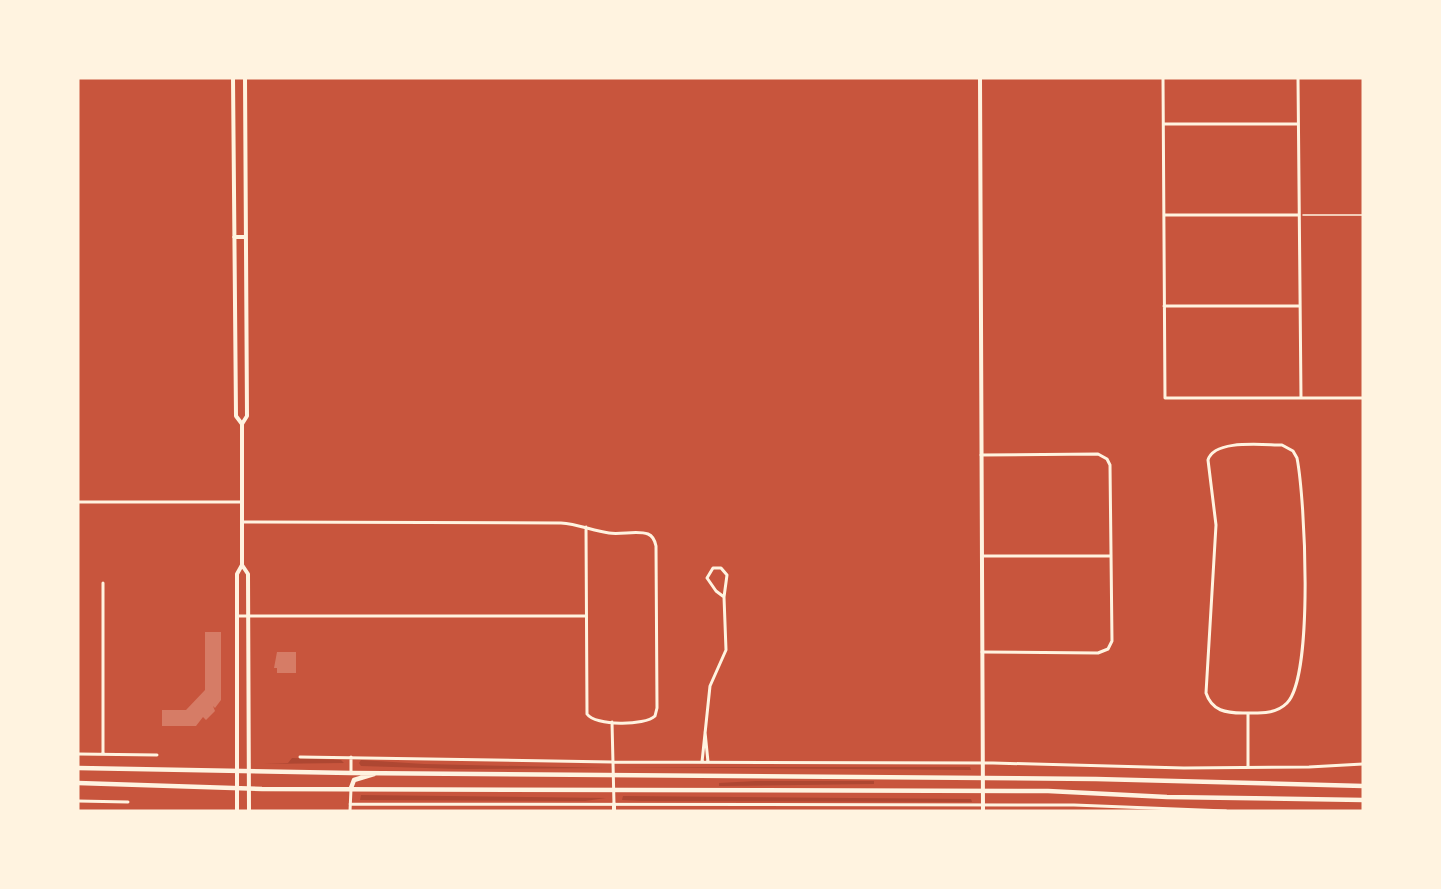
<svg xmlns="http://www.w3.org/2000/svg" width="1441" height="889" font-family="'Nunito Sans',sans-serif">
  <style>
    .green { fill: #ae4732 }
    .building { fill: #d67c66 }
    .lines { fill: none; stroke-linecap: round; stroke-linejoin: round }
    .path { stroke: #fff3e0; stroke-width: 1.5 }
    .minor { stroke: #fff3e0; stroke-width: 3 }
    .tertiary { stroke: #fff3e0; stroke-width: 4 }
    .secondary { stroke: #fff3e0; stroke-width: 4 }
    .primary { stroke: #fff3e0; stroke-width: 4.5 }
  </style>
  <rect width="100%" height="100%" fill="#c8553d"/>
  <path class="green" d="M 292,758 L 341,760 L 344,763 L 264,764 L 288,763 Z
    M 361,760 L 424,764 L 606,768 L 458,769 L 361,766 L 359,763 Z
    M 620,767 L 970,767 L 971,770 Z
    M 756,781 L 874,781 L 874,784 L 719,786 L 719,783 Z
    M 361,795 L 606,798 L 585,801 L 360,800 Z
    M 623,796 L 971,799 L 972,802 L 642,801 L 622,800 Z"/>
  <path class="building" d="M 205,632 L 221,632 L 221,700 L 215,708 L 213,706 L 215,711 L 206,720 L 203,717 L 196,726 L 162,726 L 162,710 L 186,710 L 205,690 Z
    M 277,652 L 296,652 L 296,673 L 277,673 L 277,668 L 274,668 Z"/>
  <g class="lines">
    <path class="path" d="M 1303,215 L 1363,215"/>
    <path class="minor" d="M 1163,78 L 1165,398 L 1363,398
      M 1298,78 L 1301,398
      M 1164,124 L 1298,124
      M 1164,215 L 1299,215
      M 1164,306 L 1300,306
      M 1282,445 L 1293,451 L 1297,458 C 1305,499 1314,675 1287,703 C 1275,715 1258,713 1243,713 C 1226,713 1212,711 1206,693 L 1216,525 L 1208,460 C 1214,439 1263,445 1282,445 Z
      M 981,455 L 1098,454 L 1107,459 L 1110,465 L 1112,641 L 1108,649 L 1098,653 L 982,652
      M 78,502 L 242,502
      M 242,522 L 561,523 C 578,524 593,531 609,533 C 621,535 637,530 648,534 C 653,536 655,541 656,546 L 657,708 L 655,716 C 645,726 595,726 587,714 L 586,527
      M 982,556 L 1110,556
      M 103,583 L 103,754
      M 237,616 L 586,616
      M 612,722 L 614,804
      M 705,732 L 708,762
      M 78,754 L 157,755
      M 300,757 L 612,762 L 993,763 L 1184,768 L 1309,767 L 1363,764
      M 702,762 L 710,686 L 726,650 L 724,597 L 727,575 L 721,568 L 713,568 L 707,578 L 716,591 L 724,597
      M 1248,767 L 1248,713
      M 351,773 L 351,757
      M 78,801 L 128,802
      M 350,804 L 1074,805 L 1226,811
      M 350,811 L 351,789"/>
    <path class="tertiary" d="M 980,78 L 983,811
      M 614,805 L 614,811"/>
    <path class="secondary" d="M 233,78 L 236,416 L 242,424 L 242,565 L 237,574 L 237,811
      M 234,237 L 246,237
      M 242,424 L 247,416 L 245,78
      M 242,565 L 248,574 L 249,811"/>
    <path class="primary" d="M 78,768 L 351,773 L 1096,779 L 1363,786
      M 78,783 L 262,789 L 1048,791 L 1167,797 L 1363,800
      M 351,788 L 354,780 L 374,774"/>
  </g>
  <rect width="1441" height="889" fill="none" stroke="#fff3e0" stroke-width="159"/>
</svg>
